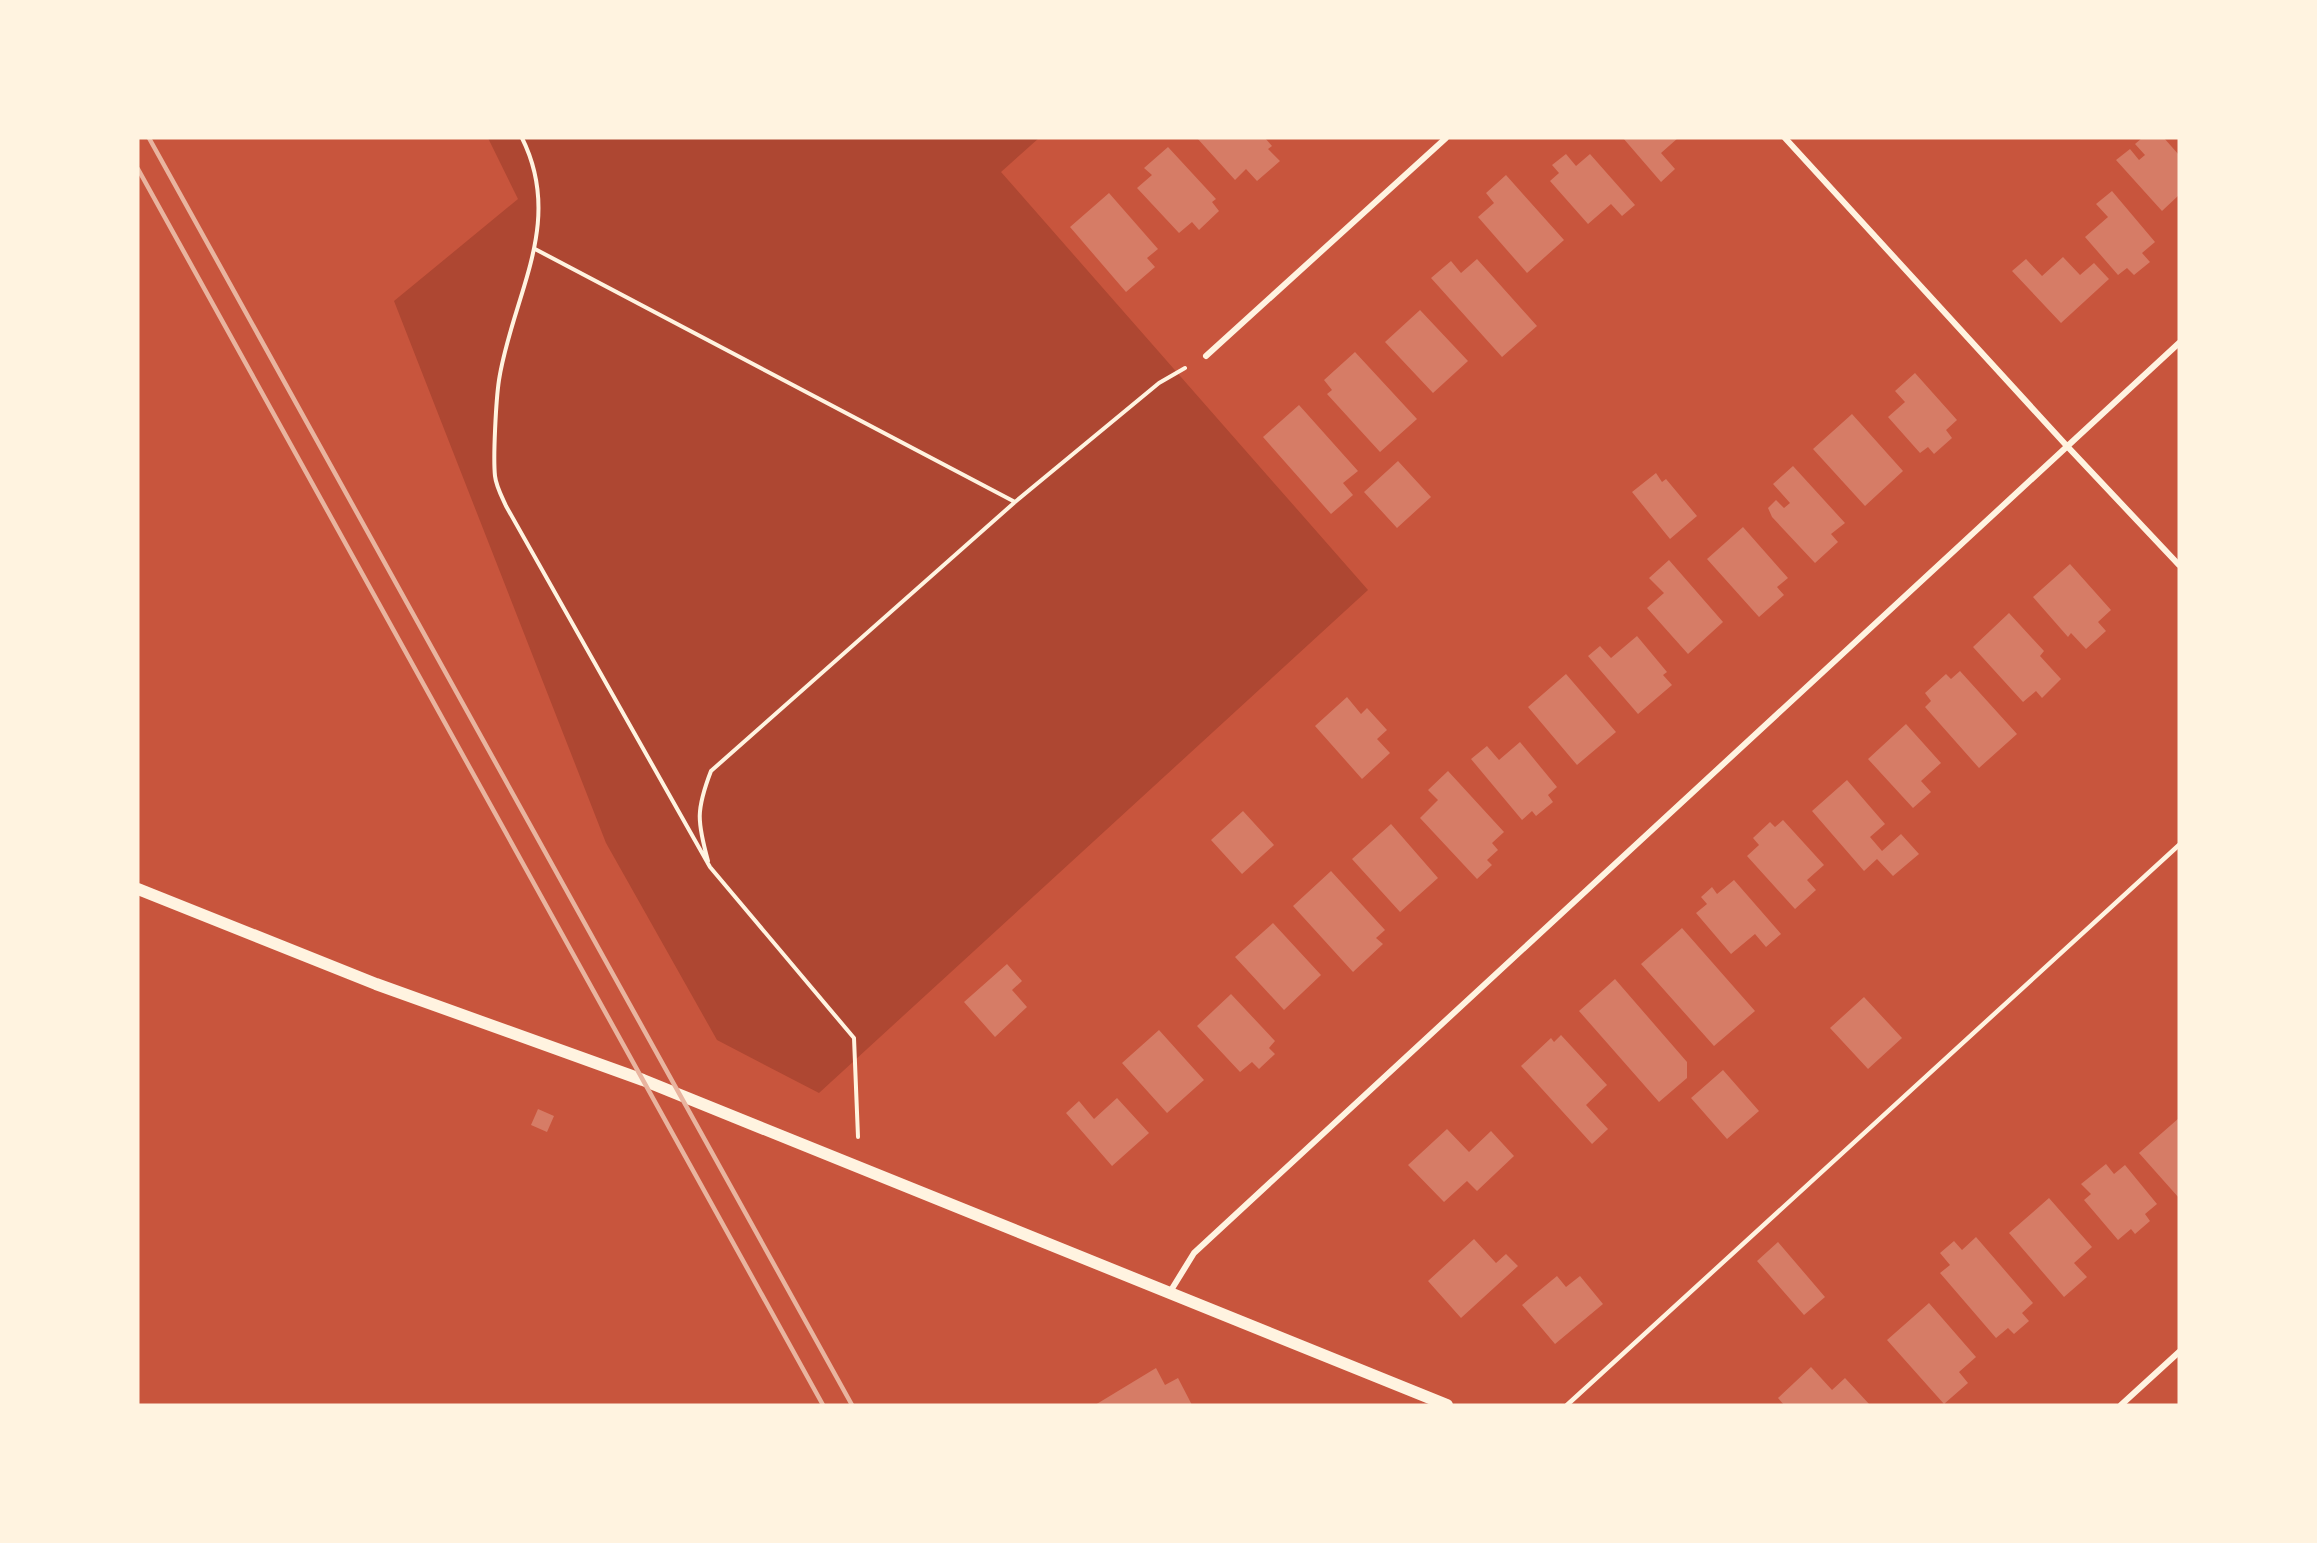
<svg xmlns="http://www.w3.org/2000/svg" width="2317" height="1543" font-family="Lato,sans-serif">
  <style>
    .green { fill: #ae4732 }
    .building { fill: #d67c66 }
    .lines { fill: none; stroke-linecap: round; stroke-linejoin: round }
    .path { stroke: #fff3e0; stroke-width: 4 }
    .service { stroke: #fff3e0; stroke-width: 4.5 }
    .minor { stroke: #fff3e0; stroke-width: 6 }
    .secondary { stroke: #fff3e0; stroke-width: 12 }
    .rail { stroke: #e9b49f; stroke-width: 4.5 }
  </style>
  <rect width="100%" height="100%" fill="#c8553d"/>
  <path class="green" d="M 488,138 L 1039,138 L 1001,172 L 1368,590 L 819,1093 L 717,1040 L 606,843 L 394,301 L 518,199 Z"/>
  <path class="building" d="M 1197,138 L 1265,138 L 1272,146 L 1268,149 L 1280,161 L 1257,181 L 1246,169 L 1235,180 Z
    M 1623,138 L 1678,138 L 1661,153 L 1675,169 L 1661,182 Z
    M 2142,138 L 2164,138 L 2179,155 L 2179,195 L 2162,211 L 2116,160 L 2130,149 L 2139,160 L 2145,155 L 2135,144 Z
    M 1168,147 L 1216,199 L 1212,202 L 1219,211 L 1199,230 L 1192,222 L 1179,233 L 1137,188 L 1152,175 L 1144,168 Z
    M 1566,154 L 1576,166 L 1590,154 L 1635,205 L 1622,216 L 1611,204 L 1588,224 L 1550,181 L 1559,173 L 1552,165 Z
    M 1506,175 L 1564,240 L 1527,273 L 1478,217 L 1494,203 L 1486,193 Z
    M 2112,191 L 2155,242 L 2142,253 L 2150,262 L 2134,275 L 2127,268 L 2118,275 L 2085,237 L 2108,217 L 2096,204 Z
    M 1109,193 L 1158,249 L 1147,258 L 1155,267 L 1126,292 L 1070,227 Z
    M 2063,257 L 2080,275 L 2094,263 L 2109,279 L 2061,323 L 2012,271 L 2026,259 L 2042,276 Z
    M 1477,259 L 1537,326 L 1502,357 L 1431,278 L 1451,261 L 1461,273 Z
    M 1420,310 L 1468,361 L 1433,393 L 1385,342 Z
    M 1355,352 L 1417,419 L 1380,452 L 1327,394 L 1332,390 L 1324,380 Z
    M 1915,373 L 1957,420 L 1946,430 L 1952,438 L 1934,454 L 1928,447 L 1920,453 L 1888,417 L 1905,402 L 1895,391 Z
    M 1299,405 L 1358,471 L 1343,483 L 1353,495 L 1331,514 L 1263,437 Z
    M 1852,414 L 1903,471 L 1865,506 L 1813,449 Z
    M 1398,461 L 1431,497 L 1397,528 L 1364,492 Z
    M 1793,466 L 1845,523 L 1831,534 L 1838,542 L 1815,563 L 1772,517 L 1768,508 L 1776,500 L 1784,508 L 1790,503 L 1773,484 Z
    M 1656,473 L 1662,482 L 1666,479 L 1697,516 L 1670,539 L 1632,492 Z
    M 1743,527 L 1788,578 L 1777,587 L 1784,595 L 1759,617 L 1707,559 Z
    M 1669,560 L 1723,622 L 1688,654 L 1647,608 L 1664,593 L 1649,578 Z
    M 2070,564 L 2111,610 L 2098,622 L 2106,631 L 2086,649 L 2071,633 L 2068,637 L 2033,597 Z
    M 2009,613 L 2044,651 L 2040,656 L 2061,679 L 2042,698 L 2036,691 L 2023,702 L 1973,647 Z
    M 1637,636 L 1667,672 L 1663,675 L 1672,685 L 1638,714 L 1588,656 L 1600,646 L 1611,658 Z
    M 1960,671 L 2017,734 L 1979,768 L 1925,707 L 1931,701 L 1925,693 L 1946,674 L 1951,679 Z
    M 1566,674 L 1616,732 L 1577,765 L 1528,707 Z
    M 1347,697 L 1361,714 L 1367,708 L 1387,730 L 1377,739 L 1390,753 L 1362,779 L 1315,726 Z
    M 1906,724 L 1941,763 L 1921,781 L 1931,792 L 1913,808 L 1868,759 Z
    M 1520,742 L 1557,787 L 1548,795 L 1553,802 L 1536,816 L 1532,811 L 1522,820 L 1471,759 L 1487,746 L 1499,760 Z
    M 1448,771 L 1504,832 L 1492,843 L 1498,850 L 1487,860 L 1492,865 L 1477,879 L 1420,818 L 1438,800 L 1428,790 Z
    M 1847,780 L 1885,824 L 1870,837 L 1882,851 L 1901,834 L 1919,854 L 1893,876 L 1877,859 L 1864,871 L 1812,811 Z
    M 1243,811 L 1274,845 L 1242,874 L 1211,840 Z
    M 1783,820 L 1824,865 L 1807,880 L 1816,890 L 1795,909 L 1747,856 L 1759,845 L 1753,838 L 1770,822 L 1775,827 Z
    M 1391,824 L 1438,878 L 1400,912 L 1352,859 Z
    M 1331,871 L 1385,930 L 1376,938 L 1383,944 L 1353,972 L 1293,906 Z
    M 1734,880 L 1781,934 L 1766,947 L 1755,934 L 1731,954 L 1696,913 L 1707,904 L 1701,897 L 1712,887 L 1717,894 Z
    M 1273,923 L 1321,975 L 1284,1010 L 1235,957 Z
    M 1682,928 L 1755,1011 L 1714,1046 L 1641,964 Z
    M 1007,964 L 1022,981 L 1012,990 L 1027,1007 L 995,1037 L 964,1002 Z
    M 1615,979 L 1687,1062 L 1687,1078 L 1659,1102 L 1579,1011 Z
    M 1231,994 L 1275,1041 L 1269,1048 L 1275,1054 L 1259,1069 L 1252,1062 L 1240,1072 L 1197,1026 Z
    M 1864,997 L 1902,1038 L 1868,1069 L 1830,1028 Z
    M 1159,1030 L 1204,1080 L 1167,1113 L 1122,1063 Z
    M 1561,1035 L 1607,1085 L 1586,1105 L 1608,1129 L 1592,1144 L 1521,1066 L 1551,1038 L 1554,1042 Z
    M 1723,1070 L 1759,1111 L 1727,1139 L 1691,1098 Z
    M 1117,1098 L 1149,1133 L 1112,1166 L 1066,1113 L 1079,1101 L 1094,1119 Z
    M 538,1109 L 554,1116 L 547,1132 L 531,1125 Z
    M 2179,1118 L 2179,1198 L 2139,1153 Z
    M 1447,1129 L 1469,1152 L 1491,1131 L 1514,1156 L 1477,1191 L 1467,1181 L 1444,1202 L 1408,1165 Z
    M 2106,1164 L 2114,1174 L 2125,1165 L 2157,1204 L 2145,1214 L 2150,1221 L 2135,1234 L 2131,1229 L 2118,1240 L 2084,1200 L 2091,1194 L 2081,1184 Z
    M 2049,1198 L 2092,1247 L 2074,1263 L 2087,1277 L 2064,1297 L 2009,1233 Z
    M 1976,1237 L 2033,1303 L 2022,1313 L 2029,1321 L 2014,1334 L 2008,1328 L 1996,1338 L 1940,1273 L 1950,1265 L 1940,1253 L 1954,1241 L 1962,1250 Z
    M 1474,1239 L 1496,1263 L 1506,1254 L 1518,1266 L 1461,1318 L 1428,1281 Z
    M 1778,1242 L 1825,1297 L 1804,1315 L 1757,1261 Z
    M 1557,1276 L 1566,1287 L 1580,1276 L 1603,1304 L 1555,1344 L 1522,1305 Z
    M 1929,1303 L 1976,1357 L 1959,1372 L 1968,1383 L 1944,1404 L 1887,1340 Z
    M 1811,1367 L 1832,1390 L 1845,1378 L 1870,1405 L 1784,1405 L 1778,1398 Z
    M 1156,1368 L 1165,1385 L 1178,1378 L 1192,1405 L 1095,1405 Z"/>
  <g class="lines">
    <path class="path" d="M 522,138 C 565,224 512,296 499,380 C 496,400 493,457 495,476 C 496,486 502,497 506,506 L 710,867 L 854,1038 L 858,1137
      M 535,249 L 1015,502
      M 708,861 C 697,821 696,810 711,771 L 1015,502 L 1159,383 L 1185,368"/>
    <path class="service" d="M 1567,1405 L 2179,845"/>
    <path class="minor" d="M 1785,138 L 2066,445 L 2179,565
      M 1206,356 L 1446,138
      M 1170,1292 L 1194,1253 L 2179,343
      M 2121,1405 L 2179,1352"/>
    <path class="secondary" d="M 138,889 L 376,984 L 643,1080 L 1447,1405"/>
    <path class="rail" d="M 149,138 L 852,1405
      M 138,169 L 823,1405"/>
  </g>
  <rect width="2317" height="1543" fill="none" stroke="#fff3e0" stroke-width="279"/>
</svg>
